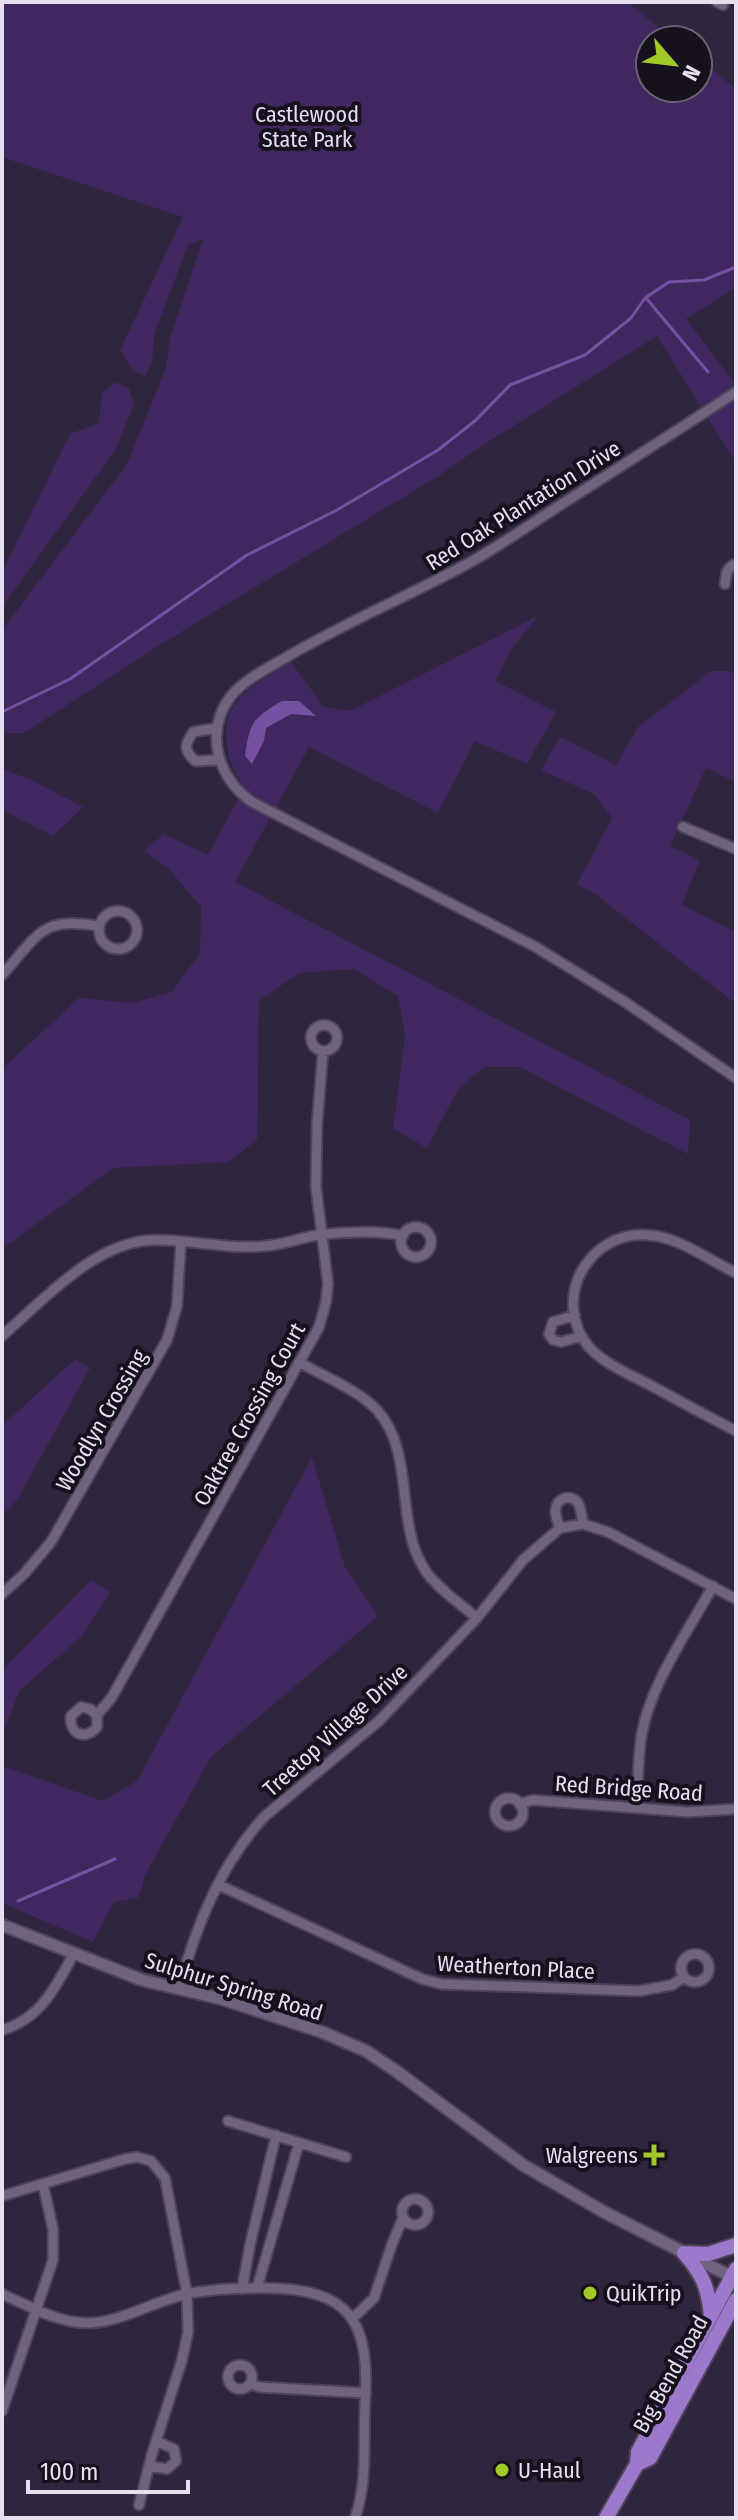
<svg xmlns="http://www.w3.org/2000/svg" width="738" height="2520" font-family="'Fira Sans Condensed',sans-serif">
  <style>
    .green { fill: #41275f }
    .water { fill: #7651a1 }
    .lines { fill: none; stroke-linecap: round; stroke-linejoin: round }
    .stream { stroke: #7651a1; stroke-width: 3 }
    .minor-casing { stroke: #4e445a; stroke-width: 13 }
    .tertiary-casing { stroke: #4e445a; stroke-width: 15 }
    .primary-casing { stroke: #4e445a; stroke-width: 18 }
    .minor { stroke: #6f6380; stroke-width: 9 }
    .tertiary { stroke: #6f6380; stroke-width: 11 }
    .primary { stroke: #9d78cb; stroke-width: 14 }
    .poi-dot { fill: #a1c929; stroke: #16111c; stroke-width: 3 }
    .labels { text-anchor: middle; stroke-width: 8; stroke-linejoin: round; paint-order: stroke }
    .park-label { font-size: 22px; fill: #e5dcf3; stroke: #16111c }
    .street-label { font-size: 22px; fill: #e6dff0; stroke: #16111c }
    .poi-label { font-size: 22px; fill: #e6dff0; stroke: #16111c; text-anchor: start }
  </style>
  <rect width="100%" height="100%" fill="#30253e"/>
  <path class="green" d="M 2,2 L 627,2 L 675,40 L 650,40 L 650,88 L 698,88 L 698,58 L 736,89 L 736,287 L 686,319 L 736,386 L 736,463 L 657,336 L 480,447 L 440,475 L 158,646 L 24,733 L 2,733 L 2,630 L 127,464 L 166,368 L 170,338 L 203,239 L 188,245 L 154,334 L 152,363 L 145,376 L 133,370 L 120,350 L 183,217 L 2,157 Z
    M 117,382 L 129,389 L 134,404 L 116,449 L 2,607 L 2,572 L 70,434 L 99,423 L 102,393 Z
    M 538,616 L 510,651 L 495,681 L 556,712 L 527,764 L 475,741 L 438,813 L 309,747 L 235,882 L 690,1120 L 688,1154 L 520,1067 L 484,1067 L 459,1088 L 427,1148 L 393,1129 L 405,1036 L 398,996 L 354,969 L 299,973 L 259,1001 L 257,1140 L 228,1162 L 113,1168 L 2,1249 L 2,1069 L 79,998 L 132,1003 L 172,992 L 200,953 L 201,907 L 168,868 L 144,851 L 164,834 L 208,855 L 244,788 C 227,762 216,725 239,699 C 252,684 274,673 291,662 L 324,707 L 350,711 Z
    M 711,671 L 730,671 L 736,675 L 736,782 L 706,768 L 670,846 L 700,860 L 682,905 L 736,932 L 736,1004 L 594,893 L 577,884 L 612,818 L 594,794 L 541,770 L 560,737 L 616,765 L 638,727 Z
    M 2,769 L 29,779 L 83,807 L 53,836 L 2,810 Z
    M 75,1359 L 90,1368 L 17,1500 L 2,1516 L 2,1426 Z
    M 312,1457 L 345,1567 L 378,1616 L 211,1757 L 145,1875 L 139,1897 L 113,1903 L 93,1942 L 2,1903 L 2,1766 L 103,1801 L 137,1781 Z
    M 91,1580 L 110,1592 L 82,1636 L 20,1690 L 2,1735 L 2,1670 Z"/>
  <path class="water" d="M 282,701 L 299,701 L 316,716 L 291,714 L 266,728 L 264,741 L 252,764 L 245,756 C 250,721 253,718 282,701 Z"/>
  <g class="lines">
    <path class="stream" d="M 646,298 L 708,372
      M 2,712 L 70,679 L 247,555 L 337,510 L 438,450 L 476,420 L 510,385 L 585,355 L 631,318 L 645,298 L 669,282 L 704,280 L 736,267
      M 18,1901 L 115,1859"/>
    <g class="minor-casing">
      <path id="minor" d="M 717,2 L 723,5
        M 736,392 C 678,430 620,467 562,504 C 531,524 501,545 469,563 C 407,597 341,624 280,661 C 264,670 243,681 231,696 C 204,732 217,777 252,802 L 534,946 L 625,1002 L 736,1078
        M 725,584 C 726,575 726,567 736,564
        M 217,728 L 193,732 C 184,746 184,750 195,761 L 219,760
        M 683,827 L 736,849
        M99 930a19 19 0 1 1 38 0a19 19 0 1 1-38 0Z
        M 2,975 C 38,936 40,916 98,926
        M311 1038a13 13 0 1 1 26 0a13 13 0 1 1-26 0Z
        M401 1242a15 15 0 1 1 30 0a15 15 0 1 1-30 0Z
        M 736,1273 C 709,1260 677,1236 647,1235 C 588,1231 551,1299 588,1346 C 604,1364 629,1374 650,1385 C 679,1401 707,1416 736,1431
        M 575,1315 L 553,1322 L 549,1334 L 553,1340 L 561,1342 L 582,1336
        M 2,1336 C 44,1300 95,1241 154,1240 C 190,1239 227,1250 264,1246 C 282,1245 300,1238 318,1235 C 341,1232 380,1230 403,1236
        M 299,1362 C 324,1377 357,1389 377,1410 C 417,1455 393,1526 427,1573 C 440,1590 460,1604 477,1618
        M 560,1528 C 558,1522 554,1514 556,1508 C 558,1497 572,1494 578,1503 C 581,1508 582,1518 583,1524
        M 2,1594 L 24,1574 L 51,1542 L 167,1340 L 177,1306 L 181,1241
        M 97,1715 L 90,1709 L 81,1707 L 71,1716 C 69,1734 85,1741 97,1727 L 97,1715 L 112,1697 L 319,1327 L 326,1302 L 328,1284 L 316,1187 L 317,1124 L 323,1052
        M495 1812a14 14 0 1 1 28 0a14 14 0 1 1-28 0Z
        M 519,1804 L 533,1800 L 688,1812 L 736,1809
        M 636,1807 C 638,1784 638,1761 641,1738 C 649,1686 687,1633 713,1586
        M 219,1885 L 422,1979 L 441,1984 L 639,1991 L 672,1985 L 684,1977
        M681 1968a14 14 0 1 1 28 0a14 14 0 1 1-28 0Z
        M 179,1989 C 195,1928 221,1863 265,1816 L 380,1720 L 477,1618 L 523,1560 L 560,1528 L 583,1524 L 608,1532 L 736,1599
        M 2,2030 C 40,2019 56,1987 73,1955
        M 228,2121 L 346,2157
        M 2,2196 L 125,2159 L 137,2157 L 151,2161 L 165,2178 L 187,2294 L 188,2332 L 182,2360 L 152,2454 L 139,2505
        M402 2212a13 13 0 1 1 26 0a13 13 0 1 1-26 0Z
        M 257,2288 L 299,2143
        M 242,2289 L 250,2245 L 276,2135
        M 2,2294 C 29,2306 58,2323 88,2323 C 120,2323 156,2300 187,2294 C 212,2289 241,2288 266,2288 C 351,2289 370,2321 365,2403 C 363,2440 368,2482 355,2518
        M 352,2319 L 374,2298 L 392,2244 L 403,2218
        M228 2377a12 12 0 1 1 24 0a12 12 0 1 1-24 0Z
        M 251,2384 L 259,2387 L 366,2393
        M 2,2411 L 53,2260 L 53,2229 L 43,2184
        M 150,2466 L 167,2469 L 176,2461 L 174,2449 L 156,2441"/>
    </g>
    <g class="tertiary-casing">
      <path id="tertiary" d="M 2,1925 L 142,1980 L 222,1999 L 322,2032 L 366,2051 L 396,2071 L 523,2165 L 604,2212 L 732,2277"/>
    </g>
    <g class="primary-casing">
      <path id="primary" d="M 684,2253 C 703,2275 708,2287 711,2316
        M 684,2253 L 708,2254 L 736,2245
        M 637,2464 L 650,2458 L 736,2300
        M 606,2518 L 637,2464 L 638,2452 L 736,2269"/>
    </g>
    <use href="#minor" class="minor"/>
    <use href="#tertiary" class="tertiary"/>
    <use href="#primary" class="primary"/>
  </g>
  <g class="poi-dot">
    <path d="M650 2143h8v8h8v8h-8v8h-8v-8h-8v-8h8z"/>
    <circle cx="590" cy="2293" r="8"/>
    <circle cx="502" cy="2470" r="8"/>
  </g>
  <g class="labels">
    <g class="park-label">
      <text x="307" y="122">Castlewood<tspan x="307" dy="25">State Park</tspan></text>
    </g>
    <g class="street-label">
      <text transform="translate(523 505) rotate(-32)" y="8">Red Oak Plantation Drive</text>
      <text transform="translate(249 1414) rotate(-61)" y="8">Oaktree Crossing Court</text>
      <text transform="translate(101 1420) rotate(-60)" y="8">Woodlyn Crossing</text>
      <text transform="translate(335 1730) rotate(-42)" y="8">Treetop Village Drive</text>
      <text transform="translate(629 1788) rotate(4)" y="8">Red Bridge Road</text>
      <text transform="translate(516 1967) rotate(3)" y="8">Weatherton Place</text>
      <text transform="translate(234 1986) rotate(17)" y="8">Sulphur Spring Road</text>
      <text transform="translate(670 2374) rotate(-61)" y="8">Big Bend Road</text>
    </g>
    <g class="poi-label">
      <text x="638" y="2163" text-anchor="end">Walgreens</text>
      <text x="606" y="2301">QuikTrip</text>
      <text x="518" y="2478">U-Haul</text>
    </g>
  </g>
  <rect width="738" height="2520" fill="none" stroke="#e6dff0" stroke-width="8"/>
  <g transform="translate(674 64) rotate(118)"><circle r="38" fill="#16111c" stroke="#696371" stroke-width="2"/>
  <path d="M0-6L14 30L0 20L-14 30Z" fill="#a1c929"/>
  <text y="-12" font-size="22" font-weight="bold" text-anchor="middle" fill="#e6dff0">N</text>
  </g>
  <path d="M28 2480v12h160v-12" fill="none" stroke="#e6dff0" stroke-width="4"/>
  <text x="40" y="2480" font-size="24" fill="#e6dff0" stroke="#16111c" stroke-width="6" paint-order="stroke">100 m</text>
</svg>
